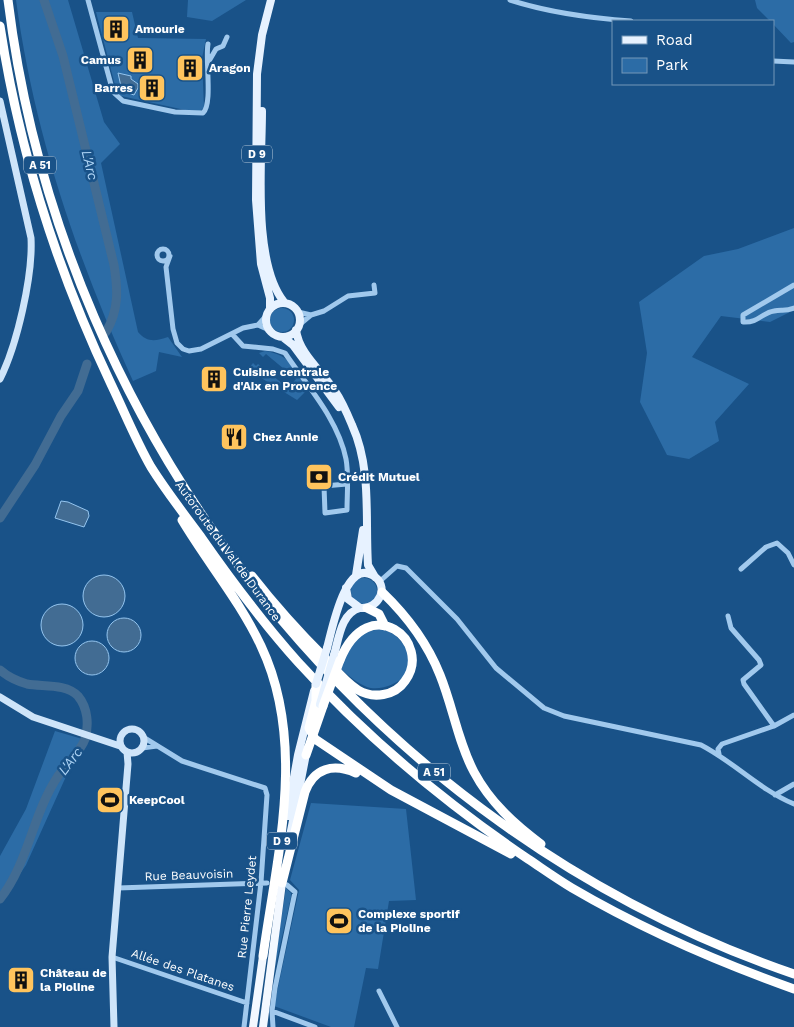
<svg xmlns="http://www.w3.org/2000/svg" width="794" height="1027" font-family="'Work Sans',sans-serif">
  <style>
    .green { fill: #2c6ca6 }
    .water { fill: #426c93; stroke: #94c5ef }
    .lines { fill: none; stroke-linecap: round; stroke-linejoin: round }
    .river { stroke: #426c93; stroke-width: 9 }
    .minor { stroke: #a1c9ed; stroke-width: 5 }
    .secondary { stroke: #cee4f9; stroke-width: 7 }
    .primary { stroke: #e7f2ff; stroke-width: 8 }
    .trunk { stroke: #f3f8ff; stroke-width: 8 }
    .motorway { stroke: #fff; stroke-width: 9 }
    .primary-bridge { stroke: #e7f2ff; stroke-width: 8 }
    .motorway-bridge { stroke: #fff; stroke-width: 9 }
    .labels { text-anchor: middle; stroke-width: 5; stroke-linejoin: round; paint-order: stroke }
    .shield { fill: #195288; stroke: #bacbdb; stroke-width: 1 }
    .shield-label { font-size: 11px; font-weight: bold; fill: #fff }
    .poi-label { font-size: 12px; font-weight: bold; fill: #fff; stroke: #195288; text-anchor: start }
    .street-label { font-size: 12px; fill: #fff; stroke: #195288 }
    .water-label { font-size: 14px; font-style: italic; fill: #add3f4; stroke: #195288 }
  </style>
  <rect width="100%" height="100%" fill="#195288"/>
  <path class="green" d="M 16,0 L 68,0 L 104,122 L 120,144 L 101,163 L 138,332 C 147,343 156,341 168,337 L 182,357 L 159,352 L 156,371 L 133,381 C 77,259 34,133 16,0 Z
    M 188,0 L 246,0 L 212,21 L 187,17 Z
    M 755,0 L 794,0 L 794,42 L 791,43 L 773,24 L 773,21 L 770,21 L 757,8 Z
    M 96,12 L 132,12 L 138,38 L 206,39 L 202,58 L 204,108 L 200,111 L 185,110 L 121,96 L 116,89 Z
    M 794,228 L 794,310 L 770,322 L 721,316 L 692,357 L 749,384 L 715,422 L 719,441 L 689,459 L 667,455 L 640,402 L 647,353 L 639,302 L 704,256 L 738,249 Z
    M270 320a12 12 0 1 1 24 0a12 12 0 1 1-24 0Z
    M 265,351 C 291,355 294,369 307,390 L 297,400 L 258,376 L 244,378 L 244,374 L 253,363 L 256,366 L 258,364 L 288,388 L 296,379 L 266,354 L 263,357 L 259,353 Z
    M351 591a13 13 0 1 1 26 0a13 13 0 1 1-26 0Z
    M 381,629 C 400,633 416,655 405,674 C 399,685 378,691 367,687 C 357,683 349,676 341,669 C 349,644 354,633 381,629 Z
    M 55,731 L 86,740 L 73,761 L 26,865 L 0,903 L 0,856 L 26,809 Z
    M 311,803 L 406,809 L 416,900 L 389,901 L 378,969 L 366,968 L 354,1027 L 331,1027 L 274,1006 L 299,890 L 290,880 Z
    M 286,888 L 291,893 L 291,897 L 271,986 Z"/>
  <path class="water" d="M 118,73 L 131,76 L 131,79 L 138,84 L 138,88 L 134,95 L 122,91 Z
    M 61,501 L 68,502 L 88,511 L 89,516 L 84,527 L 55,518 Z
    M83 596a21 21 0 1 1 42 0a21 21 0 1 1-42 0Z
    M41 625a21 21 0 1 1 42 0a21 21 0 1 1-42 0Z
    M107 635a17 17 0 1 1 34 0a17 17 0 1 1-34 0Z
    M75 658a17 17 0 1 1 34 0a17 17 0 1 1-34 0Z"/>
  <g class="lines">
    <path class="river" d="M 44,0 L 63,56 L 114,265 C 118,290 119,310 106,332
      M 0,518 L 35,465 L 61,416 L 78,391 L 87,364
      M 0,670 C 8,677 16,681 27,684 C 42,687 66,683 78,696 C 88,708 89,725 85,739 C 81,751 66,765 58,776 C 32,815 29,862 0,899"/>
    <path class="minor" d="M 88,0 L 113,92 L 123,101 L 175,112 L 203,113 C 213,104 205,60 208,44
      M 510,0 C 550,13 590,18 631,21
      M 209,61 L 216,49 L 223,46 L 227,37
      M 773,61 L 794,62
      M157 255a6 6 0 1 1 12 0a6 6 0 1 1-12 0Z
      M 170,256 L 166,267 L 173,329 L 177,343 L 183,349 L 189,351 L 201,349 L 243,328 L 258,325 L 266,316
      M 794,285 L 743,315 L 743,322 C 759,323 761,313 774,311 C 782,309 784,312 794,308
      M 298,312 L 311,315 L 299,325
      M 311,315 L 324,311 L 348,296 L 375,293 L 374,285
      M 258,325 L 269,330
      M 232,334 L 243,346 L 273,349 L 285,353 C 307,386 338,419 346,459 C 349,475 347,494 347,510 L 325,513 L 324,486 L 347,484
      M 741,569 L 766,547 L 777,543 L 788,553 L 794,565
      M 379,582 L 397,566 L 406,568 L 457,619 L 496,668 L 544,708 L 564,716 L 701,745 C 734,762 760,790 794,804
      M 728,616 L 731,628 L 759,660 L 761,665 L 743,680 L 744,684 L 774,726
      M 143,737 L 182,761 L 265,788 L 267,795 L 261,882 L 244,1027
      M 142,748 L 157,746
      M 719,754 L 718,749 L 722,744 L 774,726 L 794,715
      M 775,795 L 794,784
      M 118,888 L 267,883
      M 112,957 L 247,1003
      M 379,991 L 397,1027
      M 272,1011 L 315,1027
      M 273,1027 L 272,1011 L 275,988 L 295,892 L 287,885"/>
    <path class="secondary" d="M 0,101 L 31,238 C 33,276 17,345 0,379
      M 0,697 L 33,717 L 120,746
      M120 741a12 12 0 1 1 24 0a12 12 0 1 1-24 0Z
      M 114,1027 L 112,957 L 128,764 L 127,752"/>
    <path class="primary" d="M 262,111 C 262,162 252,262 284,302
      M266 320a17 17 0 1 1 34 0a17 17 0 1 1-34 0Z
      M 270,309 L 270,298 L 261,264 L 256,200 L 257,74 L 262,35 L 271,0
      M 296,330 C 299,354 322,371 335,391 C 342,401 347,413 352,425 C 372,469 365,518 368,565 L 375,577
      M 284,338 L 293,345 L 339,407
      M 356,575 L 363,530
      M 327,648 C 332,630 345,560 372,575 C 391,585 379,610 360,608 L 348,599 L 346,588
      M 334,655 C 339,638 341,613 360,608
      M 287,816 L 298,755 L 314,691
      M 289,841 L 307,749"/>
    <path class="trunk" d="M 253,1027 L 263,956
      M 263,1027 L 282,883"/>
    <path class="motorway" d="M 8,0 C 62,440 373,830 794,974
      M 0,26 C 19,151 57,270 111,384 C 124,411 136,441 151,467 C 166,491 184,514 201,537 C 231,580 263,623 298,662 C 366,737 444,802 528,859 C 543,869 557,879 572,888 C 642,929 718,962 794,989
      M 182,520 C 207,562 240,601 261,646 C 307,743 277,855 263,956
      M 252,576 C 274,604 299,632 325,658 C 335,669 345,682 358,690 C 373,699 395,696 405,681 C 434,642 369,589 340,660
      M 382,592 C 407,616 427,642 440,675 C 453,707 458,742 474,772 C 490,802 514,824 541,844
      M 367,608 L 379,614 L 385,626
      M 316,684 L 316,701 L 309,728 L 315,739 L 391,790 L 511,854
      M 306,755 L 323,706
      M 282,883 L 305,792 C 314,768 333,763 356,773"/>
    <path class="primary-bridge" d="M 316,684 L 327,648
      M 320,704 L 334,655"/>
    <path class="motorway-bridge" d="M 323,706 L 340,660"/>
  </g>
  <defs>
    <g id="building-square" transform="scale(1.4375)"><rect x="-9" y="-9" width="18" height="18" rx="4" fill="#ffc45d" stroke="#195288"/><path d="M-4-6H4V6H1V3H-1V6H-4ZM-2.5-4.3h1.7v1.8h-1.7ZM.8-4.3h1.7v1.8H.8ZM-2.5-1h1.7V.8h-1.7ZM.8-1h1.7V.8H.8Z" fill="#111"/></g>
    <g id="restaurant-square" transform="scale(1.4375)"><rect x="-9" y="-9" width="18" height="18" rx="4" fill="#ffc45d" stroke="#195288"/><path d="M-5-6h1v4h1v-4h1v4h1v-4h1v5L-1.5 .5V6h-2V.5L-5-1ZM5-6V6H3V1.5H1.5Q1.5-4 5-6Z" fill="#111"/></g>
    <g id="bank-square" transform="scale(1.4375)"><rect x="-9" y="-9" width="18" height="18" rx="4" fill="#ffc45d" stroke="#195288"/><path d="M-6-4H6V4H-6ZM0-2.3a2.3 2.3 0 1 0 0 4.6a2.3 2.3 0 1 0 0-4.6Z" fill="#111"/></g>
    <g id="stadium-square" transform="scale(1.4375)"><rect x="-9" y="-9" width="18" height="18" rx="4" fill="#ffc45d" stroke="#195288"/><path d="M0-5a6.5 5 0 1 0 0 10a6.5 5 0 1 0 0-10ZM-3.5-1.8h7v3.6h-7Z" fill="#111"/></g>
  </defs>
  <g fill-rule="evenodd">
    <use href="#building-square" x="116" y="29"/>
    <use href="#building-square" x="140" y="60"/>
    <use href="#building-square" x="190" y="68"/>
    <use href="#building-square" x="152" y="88"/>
    <use href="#building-square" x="214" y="379"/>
    <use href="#restaurant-square" x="234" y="437"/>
    <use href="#bank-square" x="319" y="477"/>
    <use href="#stadium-square" x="110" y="800"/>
    <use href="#stadium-square" x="339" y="921"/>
    <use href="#building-square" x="21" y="980"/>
  </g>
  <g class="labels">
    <g class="shield">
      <rect x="242" y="145.5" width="30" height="17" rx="4"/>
      <rect x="24" y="156.5" width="32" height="17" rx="4"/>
      <rect x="418" y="763.5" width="32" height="17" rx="4"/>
      <rect x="267" y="832.5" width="30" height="17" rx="4"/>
    </g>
    <g class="shield-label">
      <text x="257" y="158">D 9</text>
      <text x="40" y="169">A 51</text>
      <text x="434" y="776">A 51</text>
      <text x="282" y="845">D 9</text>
    </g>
    <g class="poi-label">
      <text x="135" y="33">Amourie</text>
      <text x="121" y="64" text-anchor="end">Camus</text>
      <text x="209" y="72">Aragon</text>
      <text x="133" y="92" text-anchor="end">Barres</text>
      <text x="233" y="376">Cuisine centrale<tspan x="233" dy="14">d'Aix en Provence</tspan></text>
      <text x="253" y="441">Chez Annie</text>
      <text x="338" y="481">Crédit Mutuel</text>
      <text x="129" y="804">KeepCool</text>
      <text x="358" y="918">Complexe sportif<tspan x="358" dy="14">de la Pioline</tspan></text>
      <text x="40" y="977">Château de<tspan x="40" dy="14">la Pioline</tspan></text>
    </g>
    <g class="street-label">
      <text transform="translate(228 551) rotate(54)" y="4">Autoroute du Val de Durance</text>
      <text transform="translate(189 875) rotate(-2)" y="4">Rue Beauvoisin</text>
      <text transform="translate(247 907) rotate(-84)" y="4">Rue Pierre Leydet</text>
      <text transform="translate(183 970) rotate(19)" y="4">Allée des Platanes</text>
    </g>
    <g class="water-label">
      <text transform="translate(90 165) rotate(76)" y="5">L'Arc</text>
      <text transform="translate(70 761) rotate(-53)" y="5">L'Arc</text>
    </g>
  </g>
  <rect x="612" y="20" width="162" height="65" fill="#195288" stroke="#7597b8"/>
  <rect x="622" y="36" width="25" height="8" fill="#e7f2ff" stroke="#7597b8"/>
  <text x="656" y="45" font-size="15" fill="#ffffff">Road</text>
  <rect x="622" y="58" width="25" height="15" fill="#2c6ca6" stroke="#7597b8"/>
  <text x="656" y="70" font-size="15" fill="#ffffff">Park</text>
</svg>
